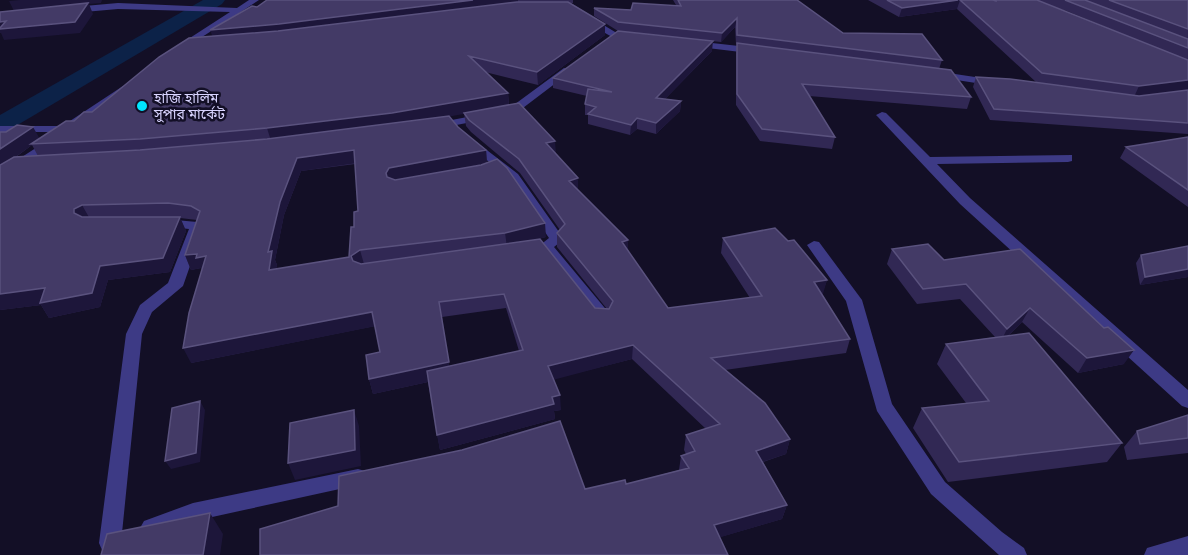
<svg xmlns="http://www.w3.org/2000/svg" width="1188" height="555" font-family="'DM Sans','Noto Sans Bengali',sans-serif">
  <style>
    .lines { fill: none; stroke-linecap: round; stroke-linejoin: round }
    .canal { fill: #0c2248; fill-rule: evenodd }
    .street { fill: #3d3a85; fill-rule: evenodd }
    .wall { fill: #312854; fill-rule: evenodd }
    .shaded-wall { fill: #1d163a }
    .building { fill: #433a66; stroke: #5a527e; stroke-width: 1.5; fill-rule: evenodd }
    .poi-dot { fill: #00e5ff; stroke: #130f26; stroke-width: 2 }
    .labels { text-anchor: middle; stroke-width: 5; stroke-linejoin: round; paint-order: stroke }
    .far-poi-label { font-size: 14px; fill: #d9d4ff; stroke: #130f26; text-anchor: start }
  </style>
  <rect width="100%" height="100%" fill="#130f26"/>
  <g class="lines">
    <path class="canal" d="M 203,0 L 225,0 L 222,4 L 9,130 L 0,132 L 0,115 Z"/>
    <path class="street" d="M 249,0 L 259,0 L 182,50 L 177,47 L 179,45 L 230,12 L 118,9 L 73,13 L 69,10 L 73,7 L 118,3 L 237,8 Z
      M 586,18 L 592,18 L 620,35 L 612,37 L 586,22 Z
      M 694,41 L 757,48 L 762,51 L 757,54 L 691,46 L 689,44 Z
      M 564,68 L 573,70 L 515,114 L 507,114 L 507,110 Z
      M 935,71 L 995,80 L 1000,83 L 995,86 L 931,76 L 930,74 Z
      M 123,86 L 128,89 L 127,91 L 78,125 L 70,125 L 70,121 Z
      M 882,112 L 886,113 L 930,157 L 1072,155 L 1072,161 L 1068,162 L 937,164 L 970,198 L 1188,390 L 1188,408 L 1182,406 L 960,204 L 878,117 L 876,115 Z
      M 483,114 L 489,117 L 487,119 L 436,129 L 430,126 L 436,123 Z
      M 0,126 L 66,126 L 72,129 L 66,132 L 0,132 Z
      M 53,137 L 57,138 L 57,142 L 0,181 L 0,171 Z
      M 471,138 L 518,174 L 564,239 L 554,247 L 609,313 L 611,317 L 609,321 L 597,321 L 541,249 L 539,246 L 549,238 L 510,180 L 467,143 L 467,139 Z
      M 165,219 L 197,222 L 204,226 L 183,286 L 152,312 L 142,334 L 121,543 L 118,550 L 110,553 L 102,550 L 99,543 L 126,334 L 140,305 L 168,283 L 189,229 L 160,226 L 158,223 L 160,220 Z
      M 814,241 L 819,242 L 862,300 L 892,404 L 945,482 L 1002,532 L 1024,548 L 1027,555 L 999,555 L 931,494 L 877,411 L 846,301 L 807,245 Z
      M 358,469 L 365,471 L 368,477 L 365,483 L 358,485 L 194,521 L 151,538 L 144,535 L 140,528 L 144,521 L 193,503 Z
      M 1188,536 L 1188,555 L 1144,555 L 1147,548 Z"/>
  </g>
  <path class="wall" d="M 267,0 L 573,0 L 573,3 L 571,3 L 605,24 L 605,35 L 538,85 L 485,72 L 508,93 L 509,105 L 556,154 L 578,190 L 628,240 L 628,251 L 668,308 L 750,298 L 721,253 L 723,238 L 788,241 L 827,280 L 822,294 L 850,339 L 846,353 L 725,370 L 790,439 L 786,454 L 763,462 L 787,505 L 782,519 L 720,537 L 585,489 L 626,484 L 679,470 L 681,456 L 686,454 L 684,450 L 686,435 L 706,429 L 632,359 L 553,379 L 561,410 L 554,411 L 555,419 L 440,450 L 428,382 L 373,394 L 369,379 L 380,352 L 375,326 L 191,363 L 202,269 L 201,268 L 191,270 L 185,255 L 197,220 L 180,218 L 186,231 L 170,272 L 108,280 L 100,307 L 49,318 L 41,305 L 0,310 L 0,132 L 40,138 L 92,112 L 213,36 ZM 464,113 L 466,126 L 471,132 L 520,173 L 560,230 L 557,233 L 557,247 L 607,309 L 595,308 L 534,240 L 546,237 L 447,171 L 487,163 L 486,150 L 458,127 L 449,116 ZM 32,145 L 38,156 L 16,157 ZM 355,164 L 358,211 L 349,257 L 276,269 L 277,265 L 275,260 L 284,215 L 301,171 ZM 506,308 L 519,351 L 449,366 L 442,317 Z
    M 673,0 L 797,0 L 843,33 L 942,60 L 939,69 L 971,97 L 967,109 L 809,96 L 835,137 L 832,149 L 760,141 L 736,105 L 736,54 L 737,44 L 736,44 L 735,27 L 721,42 L 618,31 L 594,16 L 594,8 L 631,10 L 676,5 Z
    M 868,0 L 1188,0 L 1188,134 L 990,120 L 973,87 L 976,77 L 1037,83 L 957,9 L 899,17 ZM 1057,8 L 1067,11 L 1135,39 Z
    M 712,51 L 665,99 L 681,101 L 680,111 L 656,134 L 637,129 L 630,135 L 588,124 L 588,115 L 585,115 L 585,104 L 587,96 L 553,88 L 553,78 Z
    M 1188,137 L 1188,207 L 1120,158 L 1126,147 Z
    M 1188,246 L 1188,277 L 1140,285 L 1136,263 L 1141,255 Z
    M 892,249 L 944,260 L 1020,249 L 1124,364 L 1078,373 L 1022,322 L 1008,336 L 1122,443 L 1107,462 L 948,482 L 913,428 L 922,408 L 966,403 L 937,364 L 946,344 L 995,337 L 960,299 L 917,304 L 887,264 Z
    M 1188,415 L 1188,453 L 1127,460 L 1124,447 L 1137,431 Z"/>
  <path class="shaded-wall" d="M 20,0 L 102,0 L 101,3 L 89,4 L 93,14 L 80,33 L 4,40 L 1,33 L 0,33 L 0,22 L 6,21 L 14,11 L 9,1 Z
    M 473,0 L 518,0 L 518,2 L 281,32 L 213,38 L 210,30 Z
    M 960,0 L 957,9 L 899,17 L 902,8 Z
    M 737,18 L 735,27 L 721,42 L 722,33 Z
    M 605,24 L 605,35 L 538,85 L 537,72 Z
    M 713,41 L 712,51 L 656,108 L 656,98 Z
    M 1188,80 L 1188,90 L 1134,97 L 1139,86 Z
    M 508,93 L 509,106 L 395,126 L 271,141 L 267,128 Z
    M 681,101 L 680,111 L 656,134 L 656,123 Z
    M 637,118 L 637,129 L 630,135 L 631,125 Z
    M 33,127 L 40,139 L 31,144 L 32,145 L 0,168 L 0,149 Z
    M 555,141 L 556,154 L 546,143 Z
    M 354,150 L 357,163 L 301,171 L 284,215 L 275,260 L 277,265 L 274,284 L 269,270 L 268,252 L 280,202 L 297,158 Z
    M 486,150 L 487,163 L 392,182 L 389,186 L 386,173 L 389,168 Z
    M 578,178 L 578,192 L 569,181 Z
    M 82,205 L 90,219 L 82,227 L 74,213 L 74,209 Z
    M 180,217 L 186,231 L 170,272 L 108,280 L 100,307 L 49,318 L 41,305 L 0,310 L 0,294 Z
    M 545,223 L 546,237 L 507,247 L 505,233 Z
    M 628,240 L 628,254 L 622,242 Z
    M 360,250 L 364,264 L 355,271 L 351,256 Z
    M 197,254 L 206,256 L 203,272 L 201,268 L 191,270 L 185,255 Z
    M 1188,269 L 1188,277 L 1140,285 L 1145,277 Z
    M 827,280 L 823,294 L 810,296 L 814,282 Z
    M 439,302 L 451,377 L 373,394 L 369,379 Z
    M 1030,308 L 1022,322 L 1000,343 L 1007,329 Z
    M 372,312 L 376,326 L 191,363 L 183,348 Z
    M 633,345 L 632,359 L 549,381 L 548,366 Z
    M 1134,350 L 1124,364 L 1078,373 L 1087,358 Z
    M 560,395 L 561,410 L 554,411 L 555,419 L 440,450 L 437,435 Z
    M 200,401 L 205,410 L 200,462 L 171,469 L 165,461 Z
    M 354,410 L 359,426 L 361,466 L 295,480 L 288,463 Z
    M 790,439 L 786,454 L 753,465 L 756,451 Z
    M 787,505 L 782,519 L 711,540 L 714,525 Z
    M 210,513 L 223,534 L 220,555 L 203,555 Z"/>
  <path class="building" d="M 267,0 L 473,0 L 279,24 L 210,30 L 252,6 L 257,7 Z
    M 678,0 L 797,0 L 843,33 L 922,34 L 942,60 L 737,35 L 737,18 L 722,33 L 618,22 L 594,8 L 631,10 L 633,3 L 681,6 Z
    M 887,0 L 958,0 L 902,8 Z
    M 960,0 L 993,0 L 996,1 L 996,0 L 1037,0 L 1188,60 L 1188,80 L 1139,86 L 1042,73 Z
    M 1065,0 L 1085,0 L 1188,39 L 1188,48 Z
    M 1109,0 L 1188,0 L 1188,29 Z
    M 517,2 L 568,2 L 605,24 L 537,72 L 469,56 L 508,93 L 392,113 L 267,128 L 140,139 L 31,144 L 66,121 L 74,121 L 84,112 L 92,112 L 159,57 L 189,38 L 278,31 Z
    M 88,3 L 75,22 L 0,29 L 0,28 L 6,21 L 0,22 L 0,12 Z
    M 618,31 L 713,41 L 656,98 L 681,101 L 656,123 L 637,118 L 631,125 L 588,114 L 596,107 L 585,104 L 588,89 L 612,92 L 553,78 Z
    M 737,43 L 951,70 L 971,97 L 802,84 L 835,137 L 762,129 L 737,94 Z
    M 976,77 L 1010,79 L 1139,96 L 1188,90 L 1188,123 L 994,109 Z
    M 519,103 L 555,141 L 546,143 L 578,178 L 569,181 L 628,240 L 622,242 L 668,308 L 762,296 L 723,238 L 775,228 L 788,241 L 794,240 L 827,280 L 814,282 L 850,339 L 711,358 L 765,403 L 790,439 L 756,451 L 787,505 L 714,525 L 728,555 L 260,555 L 260,529 L 338,506 L 339,476 L 462,450 L 560,421 L 585,489 L 625,480 L 626,484 L 689,468 L 681,456 L 695,451 L 686,435 L 720,424 L 633,345 L 548,366 L 560,395 L 552,397 L 554,404 L 437,435 L 427,371 L 523,350 L 504,294 L 439,302 L 449,362 L 369,379 L 366,355 L 380,352 L 372,312 L 183,348 L 189,313 L 206,256 L 196,258 L 197,254 L 185,255 L 200,211 L 191,206 L 168,203 L 82,205 L 74,209 L 74,213 L 82,217 L 180,217 L 163,258 L 100,266 L 92,293 L 40,303 L 45,288 L 0,294 L 0,165 L 14,157 L 140,150 L 267,139 L 449,116 L 458,127 L 486,150 L 389,168 L 386,173 L 387,177 L 395,180 L 481,165 L 497,159 L 507,168 L 545,223 L 505,233 L 360,250 L 351,256 L 353,261 L 361,264 L 540,239 L 595,308 L 609,309 L 613,301 L 557,233 L 565,224 L 519,159 L 469,120 L 464,113 ZM 354,150 L 358,211 L 354,212 L 354,227 L 351,227 L 349,257 L 269,270 L 272,251 L 268,252 L 280,202 L 297,158 Z
    M 17,125 L 33,127 L 0,149 L 0,132 L 6,132 Z
    M 1188,137 L 1188,190 L 1126,147 Z
    M 928,244 L 944,260 L 1020,249 L 1104,328 L 1108,327 L 1134,350 L 1087,358 L 1030,308 L 1007,329 L 966,284 L 923,289 L 892,249 Z
    M 1188,246 L 1188,269 L 1145,277 L 1141,255 Z
    M 1029,333 L 1122,443 L 959,462 L 922,408 L 989,401 L 946,344 Z
    M 200,401 L 196,453 L 165,461 L 172,408 Z
    M 354,410 L 355,450 L 288,463 L 290,423 Z
    M 1188,415 L 1188,438 L 1140,444 L 1137,431 Z
    M 210,513 L 203,555 L 101,555 L 107,534 Z"/>
  <circle class="poi-dot" cx="142" cy="106" r="6"/>
  <g class="labels">
    <g class="far-poi-label">
      <text x="154" y="103">হাজি হালিম<tspan x="154" dy="16">সুপার মার্কেট</tspan></text>
    </g>
  </g>
</svg>
